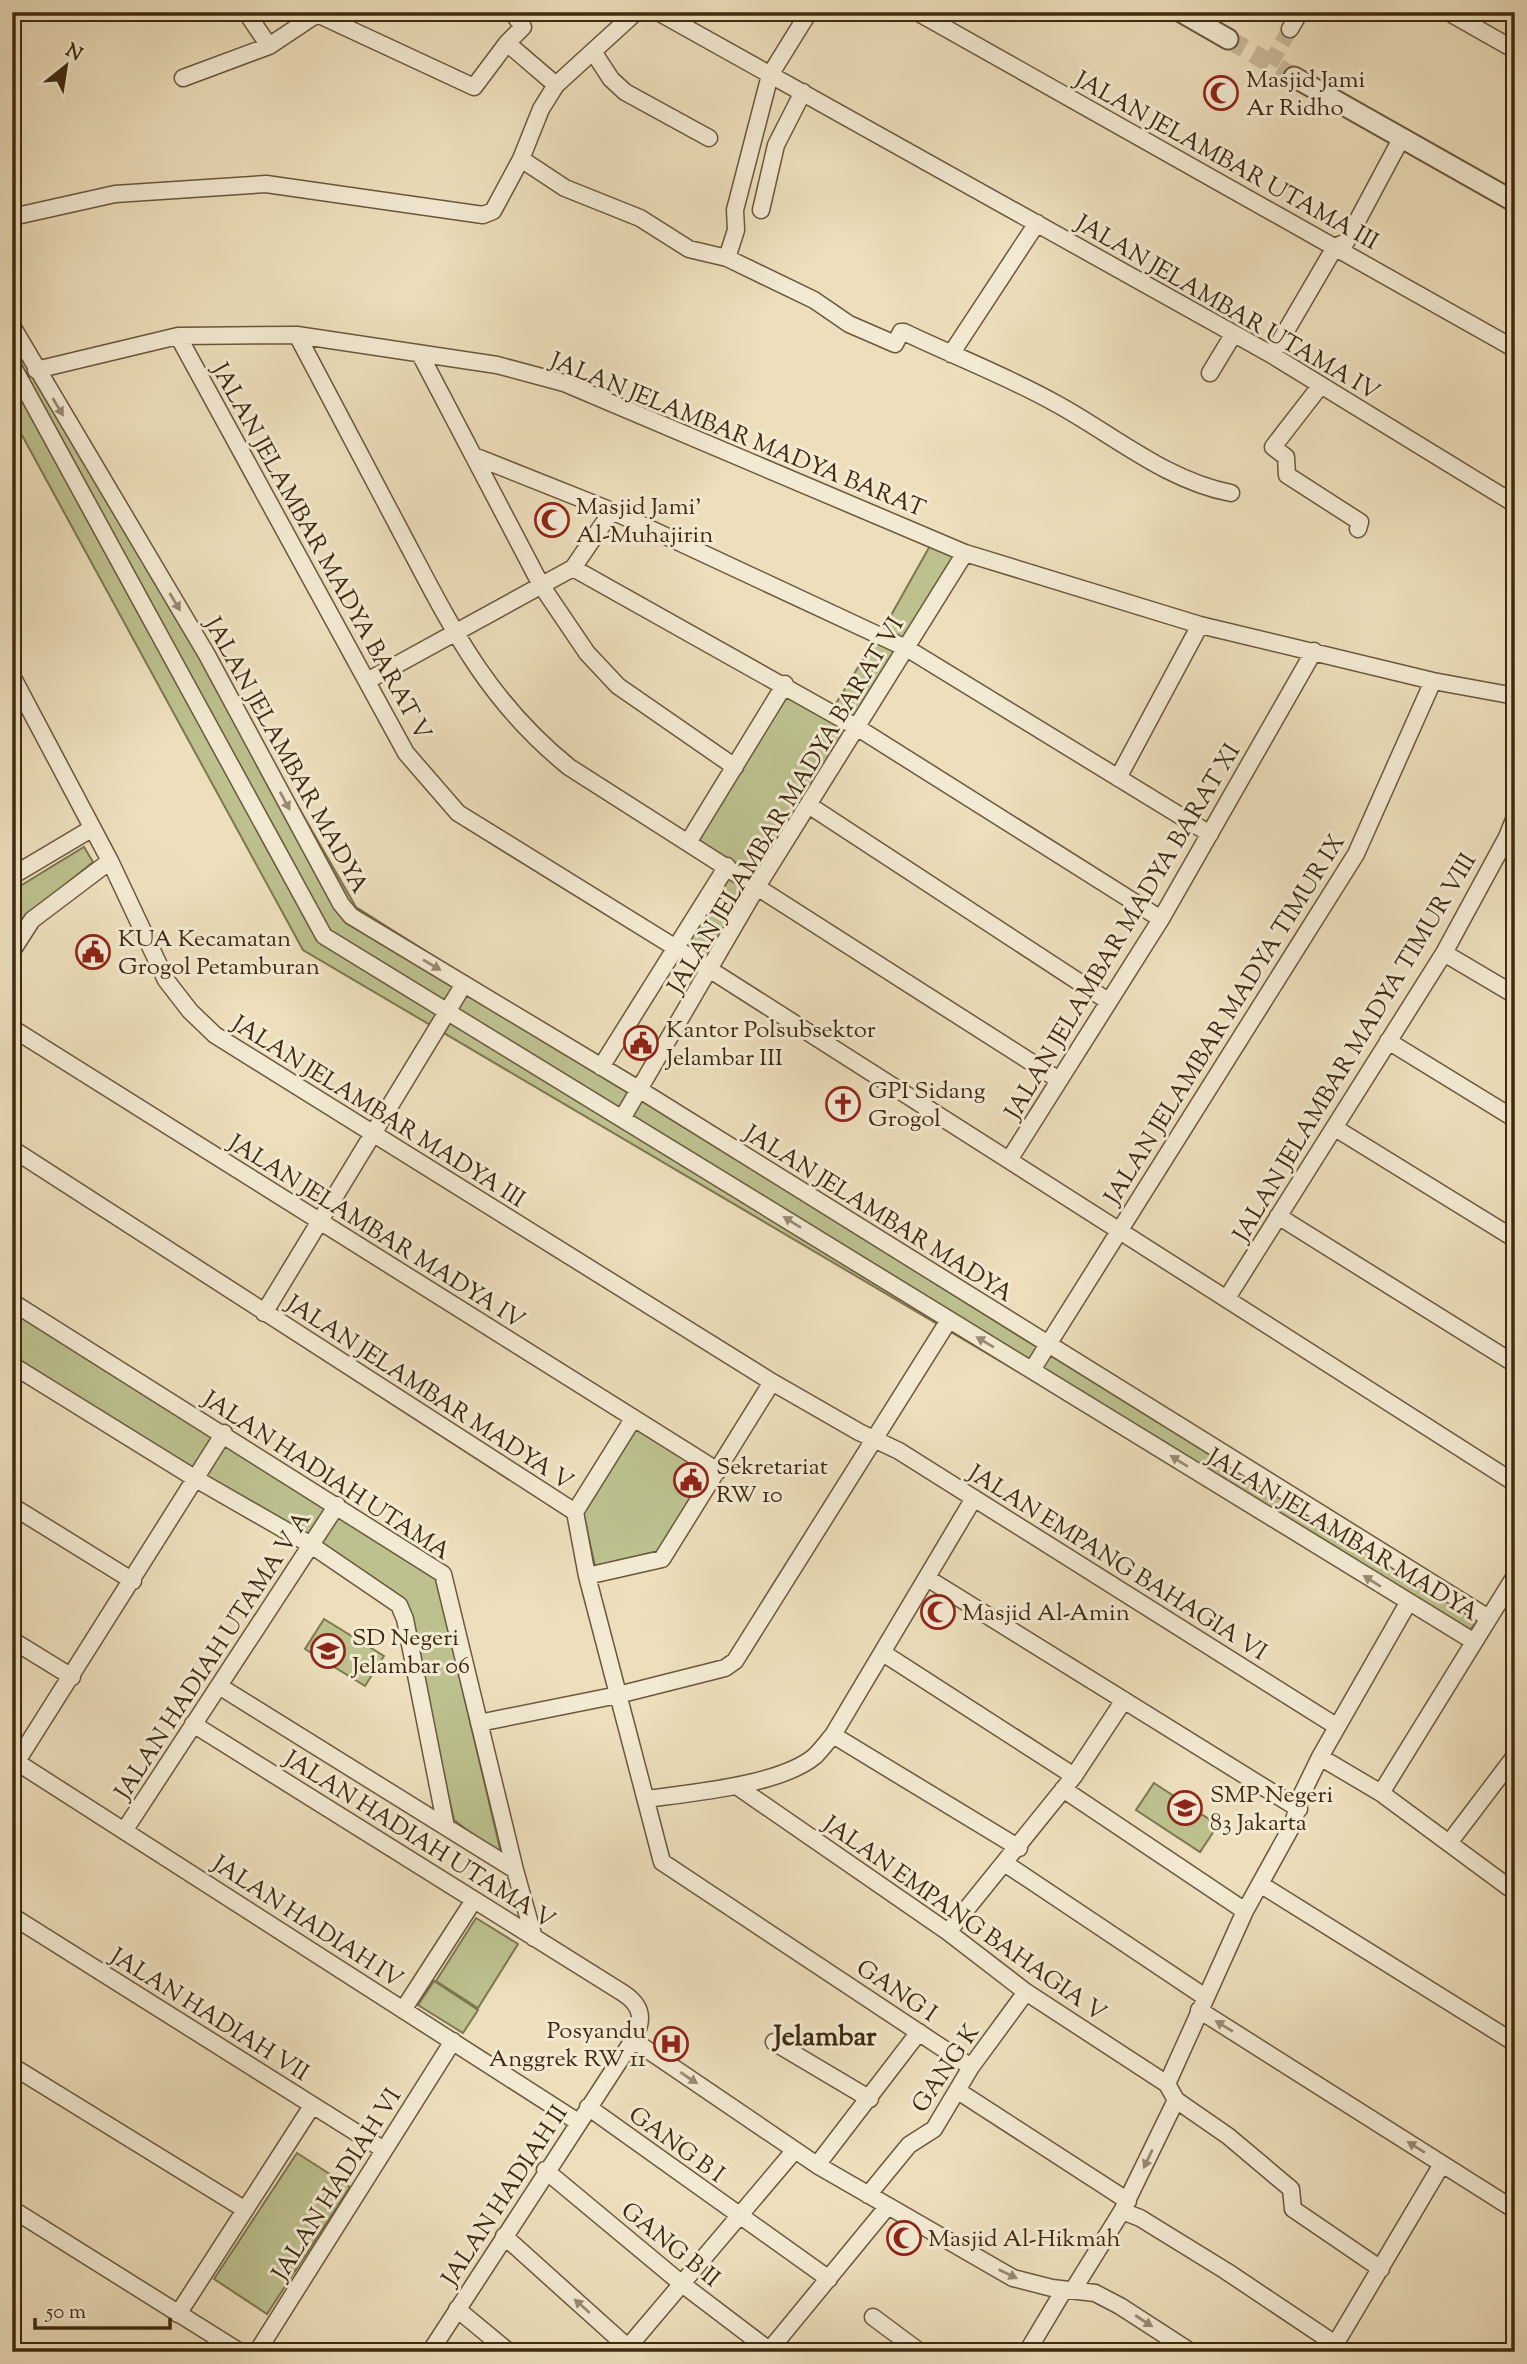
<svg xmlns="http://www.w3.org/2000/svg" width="1527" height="2364" font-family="'Sorts Mill Goudy',serif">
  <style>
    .green { fill: #bcc18e; stroke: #7e7650; stroke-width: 2 }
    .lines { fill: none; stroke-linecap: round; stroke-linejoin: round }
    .minor-tunnel { stroke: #cabb9a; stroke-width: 16; stroke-dasharray: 16 8; stroke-linecap: butt }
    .tertiary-tunnel { stroke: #cabb9a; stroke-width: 19; stroke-dasharray: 19 10; stroke-linecap: butt }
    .minor-casing { stroke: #6a573c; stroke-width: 19 }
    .tertiary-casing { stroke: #6a573c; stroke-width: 23 }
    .minor { stroke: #f3ead3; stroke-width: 16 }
    .tertiary { stroke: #f3ead3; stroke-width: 19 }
    .oneway { fill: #998a72 }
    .labels { text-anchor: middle; stroke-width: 6; stroke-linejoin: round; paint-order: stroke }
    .poi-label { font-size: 24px; fill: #3f2a11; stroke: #f3ead3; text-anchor: start }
    .street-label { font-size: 24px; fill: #3f2a11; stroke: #f3ead3 }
    .quarter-label { font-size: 28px; font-weight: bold; fill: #3f2a11; stroke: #f3ead3 }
  </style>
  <rect width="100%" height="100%" fill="#eddfbc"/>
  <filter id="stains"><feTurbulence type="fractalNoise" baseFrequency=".00286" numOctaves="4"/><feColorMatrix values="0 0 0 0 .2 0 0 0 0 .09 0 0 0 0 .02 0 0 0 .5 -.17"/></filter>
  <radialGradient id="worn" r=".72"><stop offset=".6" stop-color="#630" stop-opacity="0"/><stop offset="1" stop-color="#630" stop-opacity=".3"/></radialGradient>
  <path class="green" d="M 12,310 L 356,907 L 1479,1620 L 1465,1635 L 303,950 L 12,417 Z
    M 931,544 L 961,555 L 907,646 L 881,633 Z
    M 876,638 L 904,650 L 858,725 L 832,710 Z
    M 786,688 L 856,729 L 761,879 L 693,839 Z
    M 84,847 L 93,862 L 28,915 L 12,941 L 12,891 Z
    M 729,866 L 755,886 L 709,969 L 678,947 Z
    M 12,1303 L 334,1506 L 305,1547 L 12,1361 Z
    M 634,1428 L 711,1473 L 668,1549 L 595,1566 L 583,1512 Z
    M 338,1508 L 435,1573 L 502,1857 L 454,1820 L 407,1613 L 316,1545 Z
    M 324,1619 L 384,1656 L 365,1686 L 305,1649 Z
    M 1154,1783 L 1218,1825 L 1200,1852 L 1136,1810 Z
    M 476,1918 L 518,1944 L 478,2008 L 436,1981 Z
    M 434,1981 L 478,2010 L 463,2033 L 418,2005 Z
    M 297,2153 L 350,2187 L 267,2314 L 214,2279 Z"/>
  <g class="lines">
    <path class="minor-tunnel" d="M 1270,64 L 1290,29"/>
    <path class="tertiary-tunnel" d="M 1228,39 L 1294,77"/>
    <g class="minor-casing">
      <path id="minor" d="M 246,12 L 269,46
        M 512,12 L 523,27 L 507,43 L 556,85
        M 658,12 L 1272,355 L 1515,504
        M 917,12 L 1515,349
        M 1448,12 L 1515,50
        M 1290,29 L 1300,12
        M 594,53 L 611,79 L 625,92 L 709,138
        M 183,78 L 269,46 L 317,14 L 474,87 L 507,43
        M 521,159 L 565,188 L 640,218 L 689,249 L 727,258 L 814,300 L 849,324 L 895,344 L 901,332 L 904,332 C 954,356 1007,376 1055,403 C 1111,433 1166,481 1231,493
        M 761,210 L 776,145 L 803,92
        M 12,217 L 115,194 L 266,184 L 483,215 L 493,211 L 521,159 L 541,109 L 556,85 L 636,12
        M 727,258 L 736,230 L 735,210 L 770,75 L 809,12
        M 12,326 L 207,655 L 341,904 L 351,916 L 640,1090 L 1487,1617
        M 297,335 C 331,400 366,465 400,530 C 450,624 484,698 569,767 L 1059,1080
        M 178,336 L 406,753 L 458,813 L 676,948 L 1515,1483
        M 420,354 L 541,585 L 587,653 L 618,686 L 735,767
        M 951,354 L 1037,223
        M 1272,355 L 1335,247 L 1346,242 L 1401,139
        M 12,365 L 324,936 L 1473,1641
        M 36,370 L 178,336 L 297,335 L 497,365 L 564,383 L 965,553 L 1200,625 L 1433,681 L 1515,696
        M 1210,373 L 1233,335
        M 1321,385 L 1273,447 L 1286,457 L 1287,475 L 1360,522 L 1358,529
        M 474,456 L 612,511 L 908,649 L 1210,834
        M 573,568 L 858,728 L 1161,919
        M 12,676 L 110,861 L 166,980 L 190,1011 L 215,1035 L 772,1382 L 859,1432 L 899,1451 L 1336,1726
        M 367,681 L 573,568 L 612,511
        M 1118,778 L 1200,625
        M 810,806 L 1108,1001
        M 689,841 L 785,684
        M 12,876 L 91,829
        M 12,951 L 32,920 L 110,861
        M 1444,953 L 1515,995
        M 12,1028 L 718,1471
        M 1388,1041 L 1515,1119
        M 601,1067 L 727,866
        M 623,1117 L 758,885 L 965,553
        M 1335,1128 L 1515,1239
        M 12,1149 L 575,1512 L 587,1576 L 662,1862 L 971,2067
        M 1009,1160 L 1161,919 L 1314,651
        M 1278,1216 L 1515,1364
        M 1227,1298 L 1444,953 L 1507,837 L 1515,817
        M 12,1302 L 443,1574 L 515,1870 L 534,1938
        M 264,1313 L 464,984
        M 12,1365 L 196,1479 L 311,1545 L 399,1605 L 405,1619 L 446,1827
        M 1032,1370 L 1356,854 L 1433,681
        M 12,1506 L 133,1581
        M 575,1512 L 633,1419
        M 587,1576 L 662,1559 L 772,1382
        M 927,1578 L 1299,1809
        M 12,1640 L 72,1677
        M 883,1653 L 1074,1776
        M 219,1686 L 515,1870
        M 479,1723 L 618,1695 L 725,1668 L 735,1661 L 949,1320
        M 193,1724 L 623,1993 C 643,2006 644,2020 633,2040 L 430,2352
        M 833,1735 L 1019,1848
        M 1320,1757 L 1381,1793 L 1515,1892
        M 12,1759 L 578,2122
        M 12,1769 L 224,1433
        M 738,1787 L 948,1932 L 1026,1992 L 1167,2084
        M 1063,1789 L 1245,1911
        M 1381,1793 L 1515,1576
        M 646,1799 C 691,1793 781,1785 815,1756 C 821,1750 827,1742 833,1735 L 974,1498
        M 124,1831 L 337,1505
        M 1449,1843 L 1515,1756
        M 1006,1864 L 1205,1997
        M 1260,1884 L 1515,2043
        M 12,1916 L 384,2150
        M 948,1932 L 1074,1776 L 1124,1700
        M 403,2010 L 474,1900
        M 1199,2010 L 1515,2210
        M 633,2040 L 817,2165 L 1013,2278 L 1052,2288 L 1095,2293 L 1120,2306 L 1191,2352
        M 774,2042 L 870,2099
        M 12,2066 L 244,2209
        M 958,2091 L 1128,2201
        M 1176,2100 L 1228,2136 L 1291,2189 L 1293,2209 L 1381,2269
        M 588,2107 L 829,2279
        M 817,2165 L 919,2032
        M 545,2170 L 682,2284 L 769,2350
        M 868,2195 L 909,2145 L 934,2129 L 971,2067 L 1026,1992
        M 12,2209 L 240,2352
        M 1122,2211 L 1140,2218 L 1226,2271 L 1347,2352
        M 504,2236 L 633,2352
        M 1073,2290 L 1122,2211 L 1176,2100 L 1167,2084 L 1245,1911 L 1292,1826 L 1302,1794 L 1320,1757 L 1408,1603
        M 457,2309 L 509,2352
        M 178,2314 L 312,2106
        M 873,2317 L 920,2352
        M 1336,2343 L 1442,2164
        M 257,2352 L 453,2041
        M 624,2352 L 795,2150
        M 768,2352 L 888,2206
        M 1027,2352 L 1064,2290
        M 1512,2352 L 1515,2349"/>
    </g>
    <g class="tertiary-casing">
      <path id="tertiary" d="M 1181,12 L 1228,39
        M 1294,77 L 1515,202"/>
    </g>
    <use href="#minor" class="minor"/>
    <use href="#tertiary" class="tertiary"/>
  </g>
  <defs><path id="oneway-solid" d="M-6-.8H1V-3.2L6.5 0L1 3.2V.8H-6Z" transform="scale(1.75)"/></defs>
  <g class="oneway">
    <use href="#oneway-solid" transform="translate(58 407) rotate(59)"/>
    <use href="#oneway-solid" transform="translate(175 602) rotate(59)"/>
    <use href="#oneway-solid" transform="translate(285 801) rotate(62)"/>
    <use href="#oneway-solid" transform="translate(432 965) rotate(31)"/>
    <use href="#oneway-solid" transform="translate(792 1222) rotate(-148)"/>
    <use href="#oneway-solid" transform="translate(985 1342) rotate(-149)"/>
    <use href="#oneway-solid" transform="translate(1179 1461) rotate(-148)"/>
    <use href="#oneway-solid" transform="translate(1372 1581) rotate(-148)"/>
    <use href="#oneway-solid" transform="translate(1224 2026) rotate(-148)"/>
    <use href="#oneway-solid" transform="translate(689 2078) rotate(34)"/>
    <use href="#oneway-solid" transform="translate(1416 2147) rotate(-148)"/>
    <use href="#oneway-solid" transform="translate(1148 2159) rotate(115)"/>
    <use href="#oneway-solid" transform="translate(1008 2274) rotate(26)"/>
    <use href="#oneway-solid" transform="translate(582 2306) rotate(-138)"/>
    <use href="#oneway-solid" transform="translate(1144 2321) rotate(33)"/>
  </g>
  <defs>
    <g id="mosque-ring" transform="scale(1.75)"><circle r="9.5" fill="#f3ead3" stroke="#8f2418" stroke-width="1.5"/><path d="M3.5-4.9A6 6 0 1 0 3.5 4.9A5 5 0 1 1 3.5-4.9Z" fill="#8f2418"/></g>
    <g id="civic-ring" transform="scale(1.75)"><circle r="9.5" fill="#f3ead3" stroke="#8f2418" stroke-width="1.5"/><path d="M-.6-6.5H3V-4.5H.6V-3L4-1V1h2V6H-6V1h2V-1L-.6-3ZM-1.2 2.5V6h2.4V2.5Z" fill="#8f2418"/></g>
    <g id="church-ring" transform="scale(1.75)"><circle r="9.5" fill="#f3ead3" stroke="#8f2418" stroke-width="1.5"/><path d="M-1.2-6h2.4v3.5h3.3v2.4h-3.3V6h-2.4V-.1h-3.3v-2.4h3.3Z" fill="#8f2418"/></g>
    <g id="school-ring" transform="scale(1.75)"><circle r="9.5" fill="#f3ead3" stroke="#8f2418" stroke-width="1.5"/><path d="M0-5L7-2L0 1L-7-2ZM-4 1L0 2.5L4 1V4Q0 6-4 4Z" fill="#8f2418"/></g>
    <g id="hospital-ring" transform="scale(1.75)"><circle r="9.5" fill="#f3ead3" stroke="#8f2418" stroke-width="1.5"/><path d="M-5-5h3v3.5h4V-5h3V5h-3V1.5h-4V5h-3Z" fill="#8f2418"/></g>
  </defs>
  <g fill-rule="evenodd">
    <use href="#mosque-ring" x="1221" y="93"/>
    <use href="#mosque-ring" x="552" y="520"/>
    <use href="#civic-ring" x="93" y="952"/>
    <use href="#civic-ring" x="641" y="1043"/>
    <use href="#church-ring" x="843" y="1104"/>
    <use href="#civic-ring" x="691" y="1480"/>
    <use href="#mosque-ring" x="938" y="1612"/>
    <use href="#school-ring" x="328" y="1651"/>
    <use href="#school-ring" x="1185" y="1808"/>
    <use href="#hospital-ring" x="671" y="2044"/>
    <use href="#mosque-ring" x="904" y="2238"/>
  </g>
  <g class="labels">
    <g class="poi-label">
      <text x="1246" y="87">Masjid Jami<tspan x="1246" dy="28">Ar Ridho</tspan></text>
      <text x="576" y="514">Masjid Jami'<tspan x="576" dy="28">Al-Muhajirin</tspan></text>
      <text x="118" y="946">KUA Kecamatan<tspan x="118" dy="28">Grogol Petamburan</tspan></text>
      <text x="666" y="1037">Kantor Polsubsektor<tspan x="666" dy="28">Jelambar III</tspan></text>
      <text x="868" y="1098">GPI Sidang<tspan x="868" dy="28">Grogol</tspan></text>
      <text x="716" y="1474">Sekretariat<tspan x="716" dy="28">RW 10</tspan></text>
      <text x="962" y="1620">Masjid Al-Amin</text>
      <text x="352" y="1645">SD Negeri<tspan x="352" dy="28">Jelambar 06</tspan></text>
      <text x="1210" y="1802">SMP Negeri<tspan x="1210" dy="28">83 Jakarta</tspan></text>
      <text x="646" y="2038" text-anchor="end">Posyandu<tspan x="646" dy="28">Anggrek RW 11</tspan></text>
      <text x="928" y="2246">Masjid Al-Hikmah</text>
    </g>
    <g class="street-label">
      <text transform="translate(1227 160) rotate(29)" y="8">JALAN JELAMBAR UTAMA III</text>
      <text transform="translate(1228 307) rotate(30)" y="8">JALAN JELAMBAR UTAMA IV</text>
      <text transform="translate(738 434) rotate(22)" y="8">JALAN JELAMBAR MADYA BARAT</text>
      <text transform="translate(322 551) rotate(61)" y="8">JALAN JELAMBAR MADYA BARAT V</text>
      <text transform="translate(287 755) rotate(61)" y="8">JALAN JELAMBAR MADYA</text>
      <text transform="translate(785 805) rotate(-59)" y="8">JALAN JELAMBAR MADYA BARAT VI</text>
      <text transform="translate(1122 931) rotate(-59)" y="8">JALAN JELAMBAR MADYA BARAT XI</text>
      <text transform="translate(1224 1019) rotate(-58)" y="8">JALAN JELAMBAR MADYA TIMUR IX</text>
      <text transform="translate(1354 1047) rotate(-59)" y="8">JALAN JELAMBAR MADYA TIMUR VIII</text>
      <text transform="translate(379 1111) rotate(32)" y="8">JALAN JELAMBAR MADYA III</text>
      <text transform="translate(879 1213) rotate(32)" y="8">JALAN JELAMBAR MADYA</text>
      <text transform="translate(377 1231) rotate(32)" y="8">JALAN JELAMBAR MADYA IV</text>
      <text transform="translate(430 1392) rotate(33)" y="8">JALAN JELAMBAR MADYA V</text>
      <text transform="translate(327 1475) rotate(33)" y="8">JALAN HADIAH UTAMA</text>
      <text transform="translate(1343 1534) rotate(31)" y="8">JALAN JELAMBAR MADYA</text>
      <text transform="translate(1118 1562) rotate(32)" y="8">JALAN EMPANG BAHAGIA VI</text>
      <text transform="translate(212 1655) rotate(-57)" y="8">JALAN HADIAH UTAMA V A</text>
      <text transform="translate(420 1839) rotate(32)" y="8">JALAN HADIAH UTAMA V</text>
      <text transform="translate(965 1918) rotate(35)" y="8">JALAN EMPANG BAHAGIA V</text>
      <text transform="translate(308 1921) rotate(33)" y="8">JALAN HADIAH IV</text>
      <text transform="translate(897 1990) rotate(34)" y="8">GANG I</text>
      <text transform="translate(210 2014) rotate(32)" y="8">JALAN HADIAH VII</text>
      <text transform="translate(945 2068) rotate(-56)" y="8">GANG K</text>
      <text transform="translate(677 2144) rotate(36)" y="8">GANG B I</text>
      <text transform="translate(336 2184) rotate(-58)" y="8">JALAN HADIAH VI</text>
      <text transform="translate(504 2195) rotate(-57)" y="8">JALAN HADIAH II</text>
      <text transform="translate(671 2244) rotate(39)" y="8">GANG B II</text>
    </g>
    <g class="quarter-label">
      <text x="825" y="2045">Jelambar</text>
    </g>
  </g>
  <rect width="1527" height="2364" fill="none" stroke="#eddfbc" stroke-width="42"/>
  <rect x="14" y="14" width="1499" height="2336" fill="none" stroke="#3f2a11" stroke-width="3.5"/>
  <rect x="21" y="21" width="1485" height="2322" fill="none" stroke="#3f2a11" stroke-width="2"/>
  <g transform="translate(66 66) rotate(30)" stroke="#f3ead3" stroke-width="5" paint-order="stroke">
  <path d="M0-5L12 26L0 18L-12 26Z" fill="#3f2a11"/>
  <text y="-10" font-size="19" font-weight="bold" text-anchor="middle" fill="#3f2a11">N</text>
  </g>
  <path d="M35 2318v10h135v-10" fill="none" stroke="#3f2a11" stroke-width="3.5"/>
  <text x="46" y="2318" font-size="21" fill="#3f2a11" stroke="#f3ead3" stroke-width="5" paint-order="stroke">50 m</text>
  <rect width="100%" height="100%" filter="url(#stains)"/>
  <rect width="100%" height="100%" fill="url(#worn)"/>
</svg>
